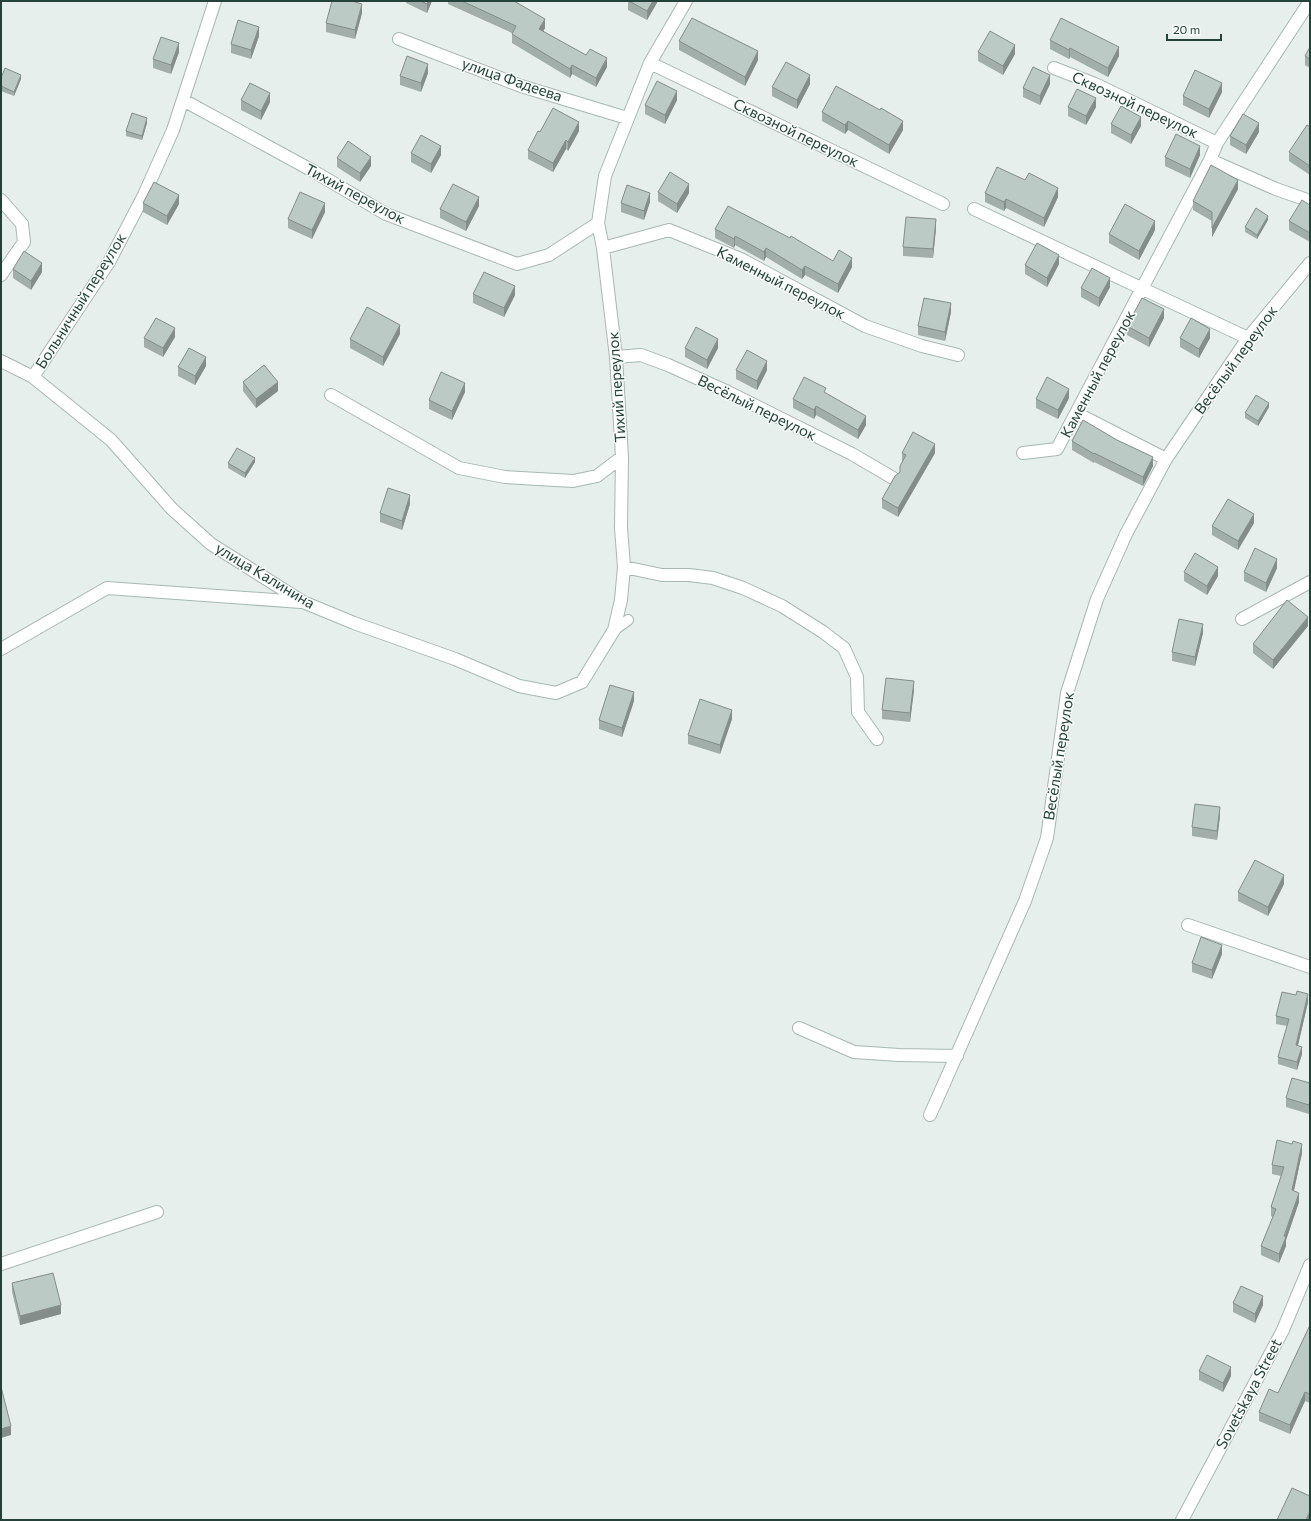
<svg xmlns="http://www.w3.org/2000/svg" width="1311" height="1521" font-family="Commissioner,sans-serif">
  <style>
    .lines { fill: none; stroke-linecap: round; stroke-linejoin: round }
    .service-casing { stroke: #a8b8b2; stroke-width: 12 }
    .minor-casing { stroke: #a8b8b2; stroke-width: 14 }
    .service { stroke: #fff; stroke-width: 10 }
    .minor { stroke: #fff; stroke-width: 12 }
    .wall { fill: #a1aea9 }
    .shaded-wall { fill: #838d89 }
    .building { fill: #bbcac4; stroke: #838d89 }
    .labels { text-anchor: middle; stroke-width: 3; stroke-linejoin: round; paint-order: stroke }
    .street-label { font-size: 15px; fill: #24423a; stroke: #f7fbf9 }
  </style>
  <rect width="100%" height="100%" fill="#e6efeb"/>
  <g class="lines">
    <g class="service-casing">
      <path id="service" d="M 614,630 L 628,620"/>
    </g>
    <g class="minor-casing">
      <path id="minor" d="M 399,39 L 521,86 L 627,118
        M 650,63 L 943,204
        M 1054,68 L 1095,84 L 1217,143
        M 183,100 L 313,171 L 386,214 L 517,264 L 549,255 L 598,223
        M 1210,160 L 1276,189 L 1310,201
        M 1,200 L 22,224 L 24,242 L 1,275
        M 974,209 L 1143,289 L 1248,338
        M 603,248 L 669,230 L 741,259 L 865,326 L 922,346 L 958,355
        M 616,357 L 641,355 L 668,365 L 728,392 L 852,454 L 893,478
        M 1,361 L 33,377 L 111,440 L 172,509 L 211,544 L 303,602 L 354,623 L 455,659 L 519,686 L 556,693 L 582,682 L 614,630 L 621,600 L 624,567 L 621,528 L 622,457 L 616,357 L 603,248 L 598,223 L 605,176 L 650,63 L 686,1
        M 33,377 L 109,262 L 144,195 L 173,130 L 215,1
        M 331,395 L 459,468 L 505,477 L 573,481 L 597,476 L 622,457
        M 1076,413 L 1166,459
        M 1023,453 L 1057,449 L 1210,160 L 1217,143 L 1310,1
        M 624,567 L 662,575 L 689,575 L 713,578 L 743,588 L 782,606 L 823,632 L 844,648 L 857,677 L 858,712 L 877,739
        M 1242,619 L 1310,582
        M 1,649 L 107,588 L 301,602
        M 1188,925 L 1310,967
        M 799,1028 L 854,1052 L 899,1055 L 957,1056
        M 930,1115 L 1025,901 L 1047,838 L 1067,693 L 1097,599 L 1126,534 L 1166,459 L 1248,338 L 1310,263
        M 1,1264 L 157,1212
        M 1182,1520 L 1283,1330 L 1310,1265"/>
    </g>
    <use href="#service" class="service"/>
    <use href="#minor" class="minor"/>
  </g>
  <path class="wall" d="M 406,1 L 432,1 L 427,13 L 406,3 Z
    M 448,1 L 514,1 L 545,28 L 543,32 L 607,67 L 596,87 L 572,74 L 570,78 L 512,43 L 512,33 L 448,4 Z
    M 628,1 L 658,1 L 647,20 L 628,10 Z
    M 362,13 L 355,39 L 326,32 L 326,23 Z
    M 259,36 L 251,59 L 231,53 L 231,44 Z
    M 1050,40 L 1119,56 L 1108,77 L 1070,57 L 1069,59 L 1050,49 Z
    M 679,41 L 758,60 L 745,86 L 679,50 Z
    M 1310,47 L 1310,68 L 1305,65 L 1305,56 Z
    M 179,52 L 171,74 L 153,68 L 153,59 Z
    M 978,52 L 1015,54 L 1003,75 L 978,61 Z
    M 428,73 L 421,92 L 400,85 L 400,76 Z
    M 1,78 L 21,79 L 14,96 L 1,91 Z
    M 810,84 L 797,109 L 772,96 L 772,87 Z
    M 1050,84 L 1040,105 L 1023,97 L 1023,88 Z
    M 1222,92 L 1209,118 L 1183,105 L 1183,96 Z
    M 241,100 L 270,102 L 261,120 L 241,110 Z
    M 677,100 L 665,124 L 645,114 L 645,105 Z
    M 1068,107 L 1096,107 L 1086,125 L 1068,116 Z
    M 822,112 L 903,130 L 889,154 L 848,130 L 845,134 L 822,121 Z
    M 147,123 L 142,140 L 126,136 L 126,131 Z
    M 1111,124 L 1141,126 L 1131,144 L 1111,133 Z
    M 1310,127 L 1310,175 L 1289,161 L 1289,152 Z
    M 579,131 L 568,151 L 566,149 L 553,172 L 528,159 L 528,150 Z
    M 1259,132 L 1246,154 L 1230,145 L 1230,136 Z
    M 411,153 L 441,155 L 431,173 L 411,162 Z
    M 1200,155 L 1190,178 L 1165,166 L 1165,157 Z
    M 337,158 L 371,166 L 360,182 L 337,167 Z
    M 1238,189 L 1212,237 L 1212,221 L 1193,210 L 1193,201 Z
    M 658,192 L 689,193 L 677,213 L 658,201 Z
    M 985,193 L 1058,197 L 1044,227 L 1006,208 L 1004,211 L 985,202 Z
    M 650,202 L 644,220 L 621,212 L 621,203 Z
    M 143,203 L 179,204 L 167,225 L 143,212 Z
    M 1310,205 L 1310,242 L 1289,230 L 1289,221 Z
    M 479,206 L 466,231 L 440,218 L 440,209 Z
    M 325,212 L 312,239 L 288,228 L 288,219 Z
    M 1268,220 L 1257,239 L 1245,232 L 1245,227 Z
    M 936,228 L 933,258 L 903,256 L 903,247 Z
    M 715,229 L 833,261 L 852,267 L 838,293 L 805,275 L 802,279 L 766,257 L 764,261 L 735,245 L 734,248 L 715,238 Z
    M 1155,230 L 1139,260 L 1109,243 L 1109,234 Z
    M 1059,264 L 1047,287 L 1025,274 L 1025,265 Z
    M 13,269 L 42,272 L 31,290 L 13,278 Z
    M 1110,287 L 1099,307 L 1081,297 L 1081,288 Z
    M 473,294 L 515,295 L 504,317 L 473,303 Z
    M 951,312 L 945,341 L 918,335 L 918,326 Z
    M 1164,318 L 1149,347 L 1127,335 L 1127,326 Z
    M 400,334 L 383,366 L 350,348 L 350,339 Z
    M 175,337 L 163,357 L 144,347 L 144,338 Z
    M 1180,338 L 1210,338 L 1199,358 L 1180,347 Z
    M 685,348 L 718,348 L 707,369 L 685,357 Z
    M 206,366 L 195,385 L 178,376 L 178,367 Z
    M 736,370 L 767,370 L 757,390 L 736,379 Z
    M 243,382 L 278,391 L 256,408 L 243,391 Z
    M 465,392 L 452,420 L 429,409 L 429,400 Z
    M 826,394 L 866,425 L 858,439 L 816,415 L 814,419 L 793,408 L 793,399 Z
    M 1069,398 L 1058,419 L 1036,408 L 1036,399 Z
    M 1269,407 L 1258,426 L 1245,418 L 1245,413 Z
    M 1072,441 L 1153,466 L 1143,486 L 1094,462 L 1094,463 L 1072,450 Z
    M 902,453 L 935,453 L 898,517 L 882,508 L 882,499 L 900,472 L 902,462 Z
    M 255,462 L 245,478 L 228,468 L 228,463 Z
    M 410,504 L 402,530 L 380,522 L 380,513 Z
    M 1254,523 L 1238,550 L 1212,535 L 1212,526 Z
    M 1277,568 L 1266,592 L 1244,581 L 1244,572 Z
    M 1184,572 L 1218,576 L 1207,595 L 1184,581 Z
    M 1308,626 L 1273,669 L 1253,653 L 1253,644 Z
    M 1203,633 L 1195,666 L 1172,661 L 1172,652 Z
    M 914,690 L 910,722 L 882,719 L 882,710 Z
    M 634,701 L 622,737 L 599,729 L 599,720 Z
    M 732,719 L 720,754 L 688,744 L 688,735 Z
    M 1220,816 L 1217,840 L 1192,836 L 1192,827 Z
    M 1284,884 L 1268,916 L 1238,901 L 1238,892 Z
    M 1222,954 L 1212,979 L 1192,972 L 1192,963 Z
    M 1308,1002 L 1298,1046 L 1302,1054 L 1297,1070 L 1278,1064 L 1278,1057 L 1287,1026 L 1276,1024 L 1276,1016 Z
    M 1310,1083 L 1310,1109 L 1309,1114 L 1286,1107 L 1286,1098 Z
    M 1302,1153 L 1294,1191 L 1299,1202 L 1286,1240 L 1286,1246 L 1279,1263 L 1261,1255 L 1261,1246 L 1273,1217 L 1271,1216 L 1271,1207 L 1281,1176 L 1272,1174 L 1272,1165 Z
    M 12,1283 L 61,1314 L 20,1325 L 12,1292 Z
    M 1233,1303 L 1263,1305 L 1255,1323 L 1233,1312 Z
    M 1310,1325 L 1310,1403 L 1305,1401 L 1290,1434 L 1259,1421 L 1259,1412 L 1278,1393 Z
    M 1199,1371 L 1231,1376 L 1223,1392 L 1199,1380 Z"/>
  <path class="shaded-wall" d="M 428,1 L 432,1 L 427,13 L 427,4 Z
    M 653,1 L 658,1 L 647,20 L 647,11 Z
    M 362,4 L 362,13 L 355,39 L 355,30 Z
    M 545,19 L 545,28 L 539,38 L 539,29 Z
    M 259,27 L 259,36 L 251,59 L 251,50 Z
    M 179,43 L 179,52 L 171,74 L 171,65 Z
    M 1015,45 L 1015,54 L 1003,75 L 1003,66 Z
    M 1119,47 L 1119,56 L 1108,77 L 1108,68 Z
    M 1070,48 L 1070,57 L 1069,59 L 1069,50 Z
    M 758,51 L 758,60 L 745,86 L 745,77 Z
    M 607,58 L 607,67 L 596,87 L 596,78 Z
    M 428,64 L 428,73 L 421,92 L 421,83 Z
    M 572,65 L 572,74 L 570,78 L 570,69 Z
    M 21,75 L 21,79 L 14,96 L 14,92 Z
    M 810,75 L 810,84 L 797,109 L 797,100 Z
    M 1050,75 L 1050,84 L 1040,105 L 1040,96 Z
    M 1222,83 L 1222,92 L 1209,118 L 1209,109 Z
    M 677,91 L 677,100 L 665,124 L 665,115 Z
    M 270,93 L 270,102 L 261,120 L 261,111 Z
    M 1096,98 L 1096,107 L 1086,125 L 1086,116 Z
    M 1141,117 L 1141,126 L 1131,144 L 1131,135 Z
    M 147,118 L 147,123 L 142,140 L 142,136 Z
    M 848,121 L 848,130 L 845,134 L 845,125 Z
    M 903,121 L 903,130 L 889,154 L 889,145 Z
    M 579,122 L 579,131 L 568,151 L 568,142 Z
    M 1259,123 L 1259,132 L 1246,154 L 1246,145 Z
    M 566,140 L 566,149 L 553,172 L 553,163 Z
    M 441,146 L 441,155 L 431,173 L 431,164 Z
    M 1200,146 L 1200,155 L 1190,178 L 1190,169 Z
    M 371,157 L 371,166 L 360,182 L 360,173 Z
    M 1238,180 L 1238,189 L 1212,237 L 1212,228 Z
    M 689,184 L 689,193 L 677,213 L 677,204 Z
    M 1058,188 L 1058,197 L 1044,227 L 1044,218 Z
    M 650,193 L 650,202 L 644,220 L 644,211 Z
    M 179,195 L 179,204 L 167,225 L 167,216 Z
    M 479,197 L 479,206 L 466,231 L 466,222 Z
    M 1006,199 L 1006,208 L 1004,211 L 1004,202 Z
    M 325,203 L 325,212 L 312,239 L 312,230 Z
    M 1268,216 L 1268,220 L 1257,239 L 1257,235 Z
    M 936,219 L 936,228 L 933,258 L 933,249 Z
    M 1155,221 L 1155,230 L 1139,260 L 1139,251 Z
    M 735,236 L 735,245 L 734,248 L 734,239 Z
    M 766,248 L 766,257 L 764,261 L 764,252 Z
    M 1059,255 L 1059,264 L 1047,287 L 1047,278 Z
    M 852,258 L 852,267 L 838,293 L 838,284 Z
    M 42,263 L 42,272 L 31,290 L 31,281 Z
    M 805,266 L 805,275 L 802,279 L 802,270 Z
    M 1110,278 L 1110,287 L 1099,307 L 1099,298 Z
    M 515,286 L 515,295 L 504,317 L 504,308 Z
    M 951,303 L 951,312 L 945,341 L 945,332 Z
    M 1164,309 L 1164,318 L 1149,347 L 1149,338 Z
    M 400,325 L 400,334 L 383,366 L 383,357 Z
    M 175,328 L 175,337 L 163,357 L 163,348 Z
    M 1210,329 L 1210,338 L 1199,358 L 1199,349 Z
    M 718,339 L 718,348 L 707,369 L 707,360 Z
    M 206,357 L 206,366 L 195,385 L 195,376 Z
    M 767,361 L 767,370 L 757,390 L 757,381 Z
    M 278,382 L 278,391 L 256,408 L 256,399 Z
    M 465,383 L 465,392 L 452,420 L 452,411 Z
    M 1069,389 L 1069,398 L 1058,419 L 1058,410 Z
    M 1269,403 L 1269,407 L 1258,426 L 1258,421 Z
    M 816,406 L 816,415 L 814,419 L 814,410 Z
    M 866,416 L 866,425 L 858,439 L 858,430 Z
    M 935,444 L 935,453 L 898,517 L 898,508 Z
    M 1153,457 L 1153,466 L 1143,486 L 1143,477 Z
    M 255,458 L 255,462 L 245,478 L 245,473 Z
    M 410,495 L 410,504 L 402,530 L 402,521 Z
    M 1254,514 L 1254,523 L 1238,550 L 1238,541 Z
    M 1277,559 L 1277,568 L 1266,592 L 1266,583 Z
    M 1218,567 L 1218,576 L 1207,595 L 1207,586 Z
    M 1308,617 L 1308,626 L 1273,669 L 1273,660 Z
    M 1203,624 L 1203,633 L 1195,666 L 1195,657 Z
    M 914,681 L 914,690 L 910,722 L 910,713 Z
    M 634,692 L 634,701 L 622,737 L 622,728 Z
    M 732,710 L 732,719 L 720,754 L 720,745 Z
    M 1220,807 L 1220,816 L 1217,840 L 1217,831 Z
    M 1284,875 L 1284,884 L 1268,916 L 1268,907 Z
    M 1222,945 L 1222,954 L 1212,979 L 1212,970 Z
    M 1308,994 L 1308,1002 L 1296,1053 L 1296,1045 Z
    M 1302,1047 L 1302,1054 L 1297,1070 L 1297,1062 Z
    M 1310,1100 L 1310,1109 L 1309,1114 L 1309,1105 Z
    M 1302,1144 L 1302,1153 L 1292,1199 L 1292,1190 Z
    M 1299,1193 L 1299,1202 L 1286,1240 L 1286,1246 L 1279,1263 L 1279,1254 Z
    M 1263,1296 L 1263,1305 L 1255,1323 L 1255,1314 Z
    M 61,1305 L 61,1314 L 20,1325 L 20,1316 Z
    M 1231,1367 L 1231,1376 L 1223,1392 L 1223,1383 Z
    M 1305,1392 L 1305,1401 L 1290,1434 L 1290,1425 Z
    M 11,1426 L 11,1435 L 1,1438 L 1,1429 Z
    M 1310,1511 L 1310,1520 L 1306,1520 Z"/>
  <path class="building" d="M 332,1 L 352,1 L 362,4 L 355,30 L 326,23 Z
    M 421,1 L 428,1 L 427,4 Z
    M 462,1 L 514,1 L 545,19 L 539,29 L 586,55 L 590,49 L 607,58 L 596,78 L 572,65 L 570,69 L 512,34 L 516,26 Z
    M 629,1 L 653,1 L 647,11 Z
    M 692,18 L 758,51 L 745,77 L 679,41 Z
    M 1061,18 L 1119,47 L 1108,68 L 1070,48 L 1069,50 L 1050,40 Z
    M 238,20 L 259,27 L 251,50 L 231,44 Z
    M 990,31 L 1015,45 L 1003,66 L 978,52 Z
    M 161,37 L 179,43 L 171,65 L 153,59 Z
    M 1310,47 L 1310,59 L 1305,56 Z
    M 407,56 L 428,64 L 421,83 L 400,76 Z
    M 786,62 L 810,75 L 797,100 L 772,87 Z
    M 1033,67 L 1050,75 L 1040,96 L 1023,88 Z
    M 5,68 L 21,75 L 14,92 L 1,86 L 1,78 Z
    M 1195,70 L 1222,83 L 1209,109 L 1183,96 Z
    M 657,81 L 677,91 L 665,115 L 645,105 Z
    M 250,83 L 270,93 L 261,111 L 241,100 Z
    M 836,86 L 880,110 L 881,108 L 903,121 L 889,145 L 848,121 L 845,125 L 822,112 Z
    M 1077,89 L 1096,98 L 1086,116 L 1068,107 Z
    M 1121,106 L 1141,117 L 1131,135 L 1111,124 Z
    M 553,108 L 579,122 L 568,142 L 566,140 L 553,163 L 528,150 L 538,131 L 540,132 Z
    M 132,113 L 147,118 L 142,136 L 126,131 Z
    M 1243,114 L 1259,123 L 1246,145 L 1230,136 Z
    M 1307,125 L 1310,127 L 1310,166 L 1289,152 Z
    M 1176,134 L 1200,146 L 1190,169 L 1165,157 Z
    M 421,135 L 441,146 L 431,164 L 411,153 Z
    M 348,141 L 371,157 L 360,173 L 337,158 Z
    M 1211,165 L 1238,180 L 1212,228 L 1212,212 L 1193,201 Z
    M 997,167 L 1025,180 L 1029,173 L 1058,188 L 1044,218 L 1006,199 L 1004,202 L 985,193 Z
    M 670,172 L 689,184 L 677,204 L 658,192 Z
    M 154,182 L 179,195 L 167,216 L 143,203 Z
    M 453,184 L 479,197 L 466,222 L 440,209 Z
    M 627,185 L 650,193 L 644,211 L 621,203 Z
    M 300,192 L 325,203 L 312,230 L 288,219 Z
    M 1302,200 L 1310,205 L 1310,233 L 1289,221 Z
    M 1125,204 L 1155,221 L 1139,251 L 1109,234 Z
    M 728,206 L 790,238 L 791,236 L 833,261 L 839,250 L 852,258 L 838,284 L 805,266 L 802,270 L 766,248 L 764,252 L 735,236 L 734,239 L 715,229 Z
    M 1256,208 L 1268,216 L 1257,235 L 1245,227 Z
    M 906,217 L 936,219 L 933,249 L 903,247 Z
    M 1037,243 L 1059,255 L 1047,278 L 1025,265 Z
    M 24,251 L 42,263 L 31,281 L 13,269 Z
    M 1092,268 L 1110,278 L 1099,298 L 1081,288 Z
    M 484,272 L 515,286 L 504,308 L 473,294 Z
    M 924,298 L 951,303 L 945,332 L 918,326 Z
    M 1142,298 L 1164,309 L 1149,338 L 1127,326 Z
    M 367,307 L 400,325 L 383,357 L 350,339 Z
    M 156,318 L 175,328 L 163,348 L 144,338 Z
    M 1191,318 L 1210,329 L 1199,349 L 1180,338 Z
    M 696,327 L 718,339 L 707,360 L 685,348 Z
    M 189,348 L 206,357 L 195,376 L 178,367 Z
    M 747,350 L 767,361 L 757,381 L 736,370 Z
    M 264,365 L 278,382 L 256,399 L 243,382 Z
    M 441,372 L 465,383 L 452,411 L 429,400 Z
    M 804,377 L 826,388 L 824,392 L 866,416 L 858,430 L 816,406 L 814,410 L 793,399 Z
    M 1047,377 L 1069,389 L 1058,410 L 1036,399 Z
    M 1256,395 L 1269,403 L 1258,421 L 1245,413 Z
    M 1083,420 L 1117,440 L 1153,457 L 1143,477 L 1094,453 L 1094,454 L 1072,441 Z
    M 913,432 L 935,444 L 898,508 L 882,499 L 895,476 L 900,472 L 900,466 L 906,455 L 902,453 Z
    M 237,448 L 255,458 L 245,473 L 228,463 Z
    M 388,488 L 410,495 L 402,521 L 380,513 Z
    M 1228,499 L 1254,514 L 1238,541 L 1212,526 Z
    M 1255,548 L 1277,559 L 1266,583 L 1244,572 Z
    M 1195,553 L 1218,567 L 1207,586 L 1184,572 Z
    M 1287,600 L 1308,617 L 1273,660 L 1253,644 Z
    M 1179,619 L 1203,624 L 1195,657 L 1172,652 Z
    M 886,678 L 914,681 L 910,713 L 882,710 Z
    M 610,685 L 634,692 L 622,728 L 599,720 Z
    M 700,699 L 732,710 L 720,745 L 688,735 Z
    M 1195,804 L 1220,807 L 1217,831 L 1192,827 Z
    M 1255,860 L 1284,875 L 1268,907 L 1238,892 Z
    M 1201,937 L 1222,945 L 1212,970 L 1192,963 Z
    M 1297,991 L 1308,994 L 1296,1045 L 1302,1047 L 1297,1062 L 1278,1057 L 1289,1019 L 1276,1016 L 1282,992 L 1296,995 Z
    M 1292,1078 L 1310,1083 L 1310,1100 L 1309,1105 L 1286,1098 Z
    M 1277,1140 L 1292,1144 L 1293,1141 L 1302,1144 L 1292,1190 L 1299,1193 L 1284,1236 L 1286,1237 L 1279,1254 L 1261,1246 L 1276,1209 L 1271,1207 L 1284,1167 L 1272,1165 Z
    M 53,1273 L 61,1305 L 20,1316 L 12,1283 Z
    M 1241,1286 L 1263,1296 L 1255,1314 L 1233,1303 Z
    M 1310,1325 L 1310,1394 L 1305,1392 L 1290,1425 L 1259,1412 L 1269,1389 L 1278,1393 Z
    M 1207,1355 L 1231,1367 L 1223,1383 L 1199,1371 Z
    M 1,1387 L 11,1426 L 1,1429 Z
    M 1292,1488 L 1310,1496 L 1310,1511 L 1306,1520 L 1277,1520 Z"/>
  <g class="labels">
    <g class="street-label">
      <text transform="translate(512 80) rotate(19)" y="5">улица Фадеева</text>
      <text transform="translate(1135 105) rotate(25)" y="5">Сквозной переулок</text>
      <text transform="translate(796 133) rotate(26)" y="5">Сквозной переулок</text>
      <text transform="translate(355 194) rotate(28)" y="5">Тихий переулок</text>
      <text transform="translate(781 283) rotate(27)" y="5">Каменный переулок</text>
      <text transform="translate(81 301) rotate(-58)" y="5">Больничный переулок</text>
      <text transform="translate(1236 360) rotate(-54)" y="5">Весёлый переулок</text>
      <text transform="translate(1098 374) rotate(-62)" y="5">Каменный переулок</text>
      <text transform="translate(617 387) rotate(-94)" y="5">Тихий переулок</text>
      <text transform="translate(757 408) rotate(26)" y="5">Весёлый переулок</text>
      <text transform="translate(265 576) rotate(31)" y="5">улица Калинина</text>
      <text transform="translate(1059 756) rotate(-81)" y="5">Весёлый переулок</text>
      <text transform="translate(1249 1394) rotate(-62)" y="5">Sovetskaya Street</text>
    </g>
  </g>
  <rect width="1311" height="1521" fill="none" stroke="#24423a" stroke-width="4"/>
  <path d="M1167 34v6h54v-6" fill="none" stroke="#24423a" stroke-width="2"/>
  <text x="1173" y="34" font-size="12" fill="#24423a" stroke="#f7fbf9" stroke-width="3" paint-order="stroke">20 m</text>
</svg>
